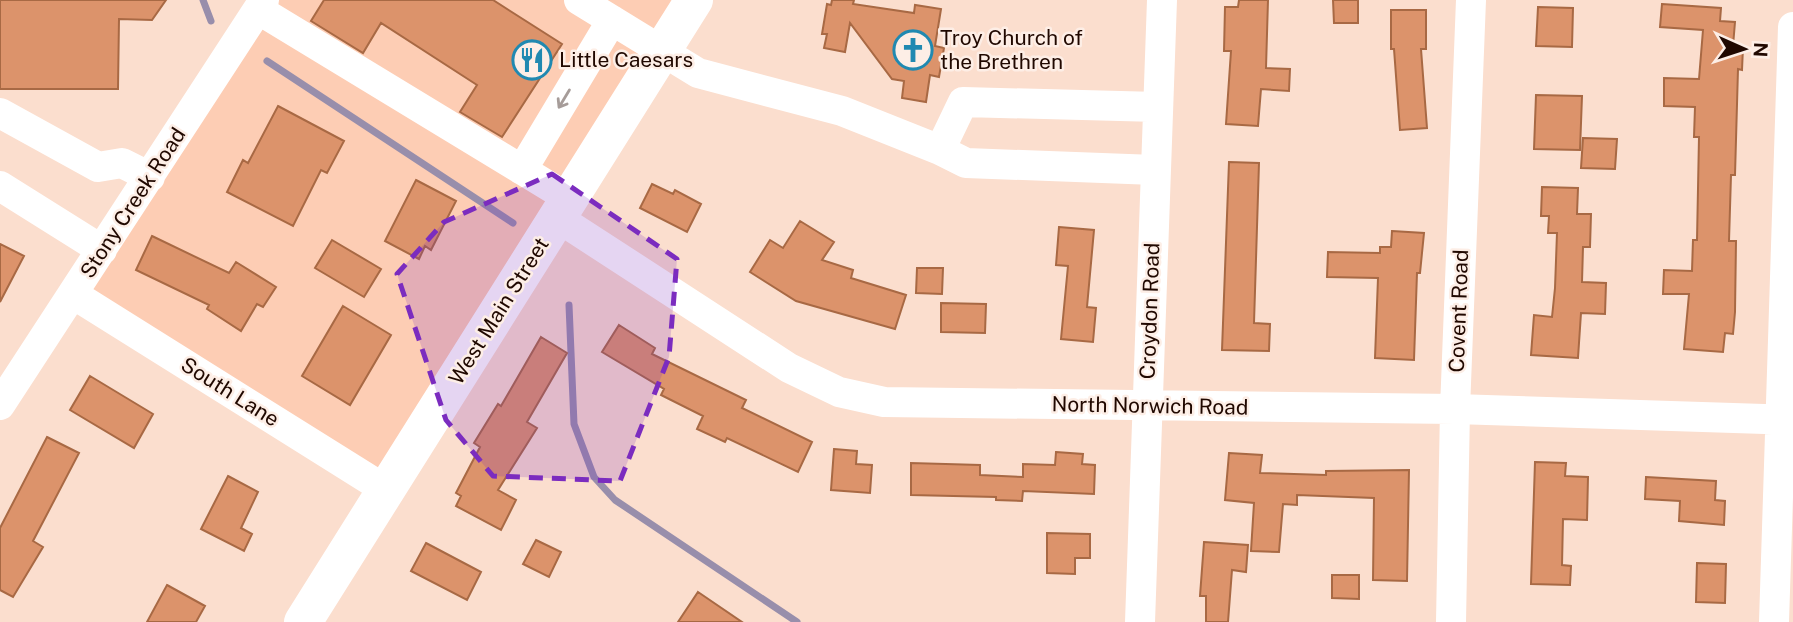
<svg xmlns="http://www.w3.org/2000/svg" width="1793" height="622" font-family="'Public Sans',sans-serif">
  <style>
    .built { fill: #fdcdb4 }
    .lines { fill: none; stroke-linecap: round; stroke-linejoin: round }
    .stream { stroke: #988eab; stroke-width: 7 }
    .building { fill: #dc936b; stroke: #a86944; stroke-width: 2 }
    .minor { stroke: #fff; stroke-width: 30 }
    .major { stroke: #fff; stroke-width: 38 }
    .oneway { stroke: #a69c99 }
    .marked { fill: #7b2cbf; fill-opacity: 0.2; stroke: #7b2cbf; stroke-width: 5; stroke-dasharray: 14 9; stroke-linejoin: round }
    .labels { text-anchor: middle; stroke-width: 5; stroke-linejoin: round; paint-order: stroke }
    .poi-label { font-size: 21px; fill: #200800; stroke: #fdeee6; text-anchor: start }
    .street-label { font-size: 21px; fill: #200800; stroke: #fdeee6 }
  </style>
  <rect width="100%" height="100%" fill="#fbdece"/>
  <path class="built" d="M 264,0 L 694,0 L 386,490 L 73,294 Z"/>
  <g class="lines">
    <path class="stream" d="M 203,0 L 211,21
      M 267,61 L 513,223
      M 569,305 L 574,424 L 594,477 L 615,500 L 797,622"/>
  </g>
  <path class="building" d="M 0,0 L 166,0 L 152,20 L 119,19 L 118,89 L 0,89 Z
    M 324,0 L 493,0 L 562,44 L 502,137 L 460,112 L 477,85 L 381,23 L 363,53 L 311,21 Z
    M 832,0 L 854,0 L 853,4 L 914,13 L 915,5 L 941,9 L 935,46 L 944,48 L 939,77 L 930,75 L 926,102 L 902,98 L 904,81 L 892,79 L 850,23 L 845,52 L 824,48 L 827,34 L 822,34 L 827,4 L 831,5 Z
    M 1239,0 L 1268,0 L 1266,68 L 1290,69 L 1289,91 L 1261,89 L 1258,126 L 1226,124 L 1231,51 L 1224,51 L 1225,7 L 1238,7 Z
    M 1333,0 L 1358,0 L 1358,23 L 1334,23 Z
    M 1662,4 L 1721,8 L 1720,21 L 1735,22 L 1733,46 L 1743,47 L 1742,70 L 1738,69 L 1735,175 L 1731,175 L 1729,241 L 1736,241 L 1735,312 L 1733,334 L 1725,333 L 1723,352 L 1684,349 L 1689,294 L 1663,294 L 1664,270 L 1692,271 L 1693,240 L 1697,240 L 1699,137 L 1694,137 L 1695,107 L 1664,106 L 1664,78 L 1699,79 L 1703,30 L 1660,27 Z
    M 1538,7 L 1573,8 L 1572,47 L 1536,46 Z
    M 1391,10 L 1426,10 L 1426,49 L 1421,49 L 1427,128 L 1400,130 L 1394,49 L 1391,49 Z
    M 1536,95 L 1582,96 L 1580,150 L 1534,149 Z
    M 278,106 L 344,141 L 327,173 L 321,170 L 293,226 L 227,192 L 243,160 L 248,163 Z
    M 1583,138 L 1617,139 L 1615,169 L 1581,168 Z
    M 1229,162 L 1259,163 L 1254,323 L 1270,324 L 1269,351 L 1222,350 Z
    M 416,180 L 456,201 L 431,250 L 425,246 L 419,259 L 385,241 Z
    M 652,184 L 673,194 L 675,190 L 701,204 L 687,232 L 640,208 Z
    M 1542,187 L 1578,188 L 1577,214 L 1591,214 L 1590,247 L 1583,247 L 1582,282 L 1606,283 L 1605,314 L 1581,313 L 1578,358 L 1531,355 L 1534,315 L 1552,317 L 1555,288 L 1557,233 L 1548,233 L 1549,216 L 1541,216 Z
    M 800,221 L 834,242 L 822,260 L 853,270 L 851,278 L 906,295 L 895,329 L 796,301 L 750,272 L 770,240 L 783,248 Z
    M 1059,227 L 1094,230 L 1087,307 L 1096,308 L 1093,342 L 1061,339 L 1068,266 L 1056,265 Z
    M 1392,231 L 1424,233 L 1420,273 L 1417,273 L 1414,360 L 1375,358 L 1378,278 L 1327,277 L 1328,252 L 1380,253 L 1380,247 L 1391,247 Z
    M 152,236 L 229,273 L 236,262 L 276,287 L 263,307 L 257,304 L 241,331 L 207,309 L 209,305 L 136,270 Z
    M 332,240 L 381,269 L 364,297 L 315,268 Z
    M 0,244 L 24,256 L 0,302 Z
    M 917,268 L 943,268 L 942,294 L 916,293 Z
    M 941,303 L 986,304 L 985,333 L 941,332 Z
    M 343,306 L 391,335 L 350,405 L 302,376 Z
    M 619,325 L 655,348 L 652,354 L 746,400 L 742,408 L 812,442 L 798,472 L 727,438 L 725,442 L 697,429 L 703,416 L 661,395 L 664,389 L 602,352 Z
    M 541,337 L 567,353 L 527,422 L 537,428 L 498,490 L 516,500 L 501,530 L 456,506 L 461,496 L 456,493 L 480,447 L 474,443 L 498,404 L 501,406 Z
    M 90,376 L 153,414 L 134,448 L 70,410 Z
    M 47,437 L 79,453 L 33,541 L 43,547 L 13,597 L 0,590 L 0,528 Z
    M 834,449 L 857,451 L 856,464 L 872,465 L 870,493 L 831,490 Z
    M 1056,452 L 1083,454 L 1082,464 L 1095,465 L 1094,494 L 1023,491 L 1022,501 L 996,500 L 996,497 L 911,495 L 911,463 L 980,465 L 980,475 L 1023,477 L 1023,464 L 1055,465 Z
    M 1229,453 L 1262,455 L 1260,473 L 1326,475 L 1326,471 L 1409,470 L 1407,581 L 1373,580 L 1374,498 L 1297,495 L 1297,505 L 1283,504 L 1279,552 L 1251,551 L 1254,503 L 1225,500 Z
    M 1535,462 L 1566,463 L 1565,476 L 1588,477 L 1587,520 L 1563,519 L 1562,565 L 1571,566 L 1570,585 L 1531,584 Z
    M 228,476 L 258,492 L 241,528 L 252,534 L 244,551 L 201,529 Z
    M 1646,477 L 1716,481 L 1715,500 L 1725,501 L 1724,525 L 1679,521 L 1680,501 L 1645,499 Z
    M 1047,533 L 1090,534 L 1090,558 L 1075,558 L 1075,574 L 1047,573 Z
    M 536,540 L 561,552 L 549,577 L 523,564 Z
    M 1204,542 L 1248,545 L 1246,572 L 1232,570 L 1228,622 L 1206,622 L 1206,596 L 1200,596 Z
    M 426,543 L 481,572 L 467,600 L 411,571 Z
    M 1697,563 L 1726,564 L 1725,603 L 1696,602 Z
    M 1332,575 L 1359,575 L 1359,599 L 1332,598 Z
    M 167,585 L 205,606 L 196,622 L 147,622 Z
    M 698,592 L 742,622 L 678,622 Z"/>
  <g class="lines">
    <path class="minor" d="M 579,0 L 698,73 L 842,111 L 940,150 L 963,102 L 1158,107
      M 259,10 L 570,199
      M 0,113 L 98,167 L 122,163 L 150,177
      M 940,150 L 966,163 L 1155,170
      M 522,170 L 612,20
      M 0,186 L 102,250
      M 558,218 L 789,368 L 839,392 L 884,402 L 1455,409 L 1793,420
      M 73,294 L 386,490
      M 0,405 L 264,0
      M 1140,622 L 1162,0
      M 1451,622 L 1455,409 L 1471,0
      M 1774,622 L 1793,27"/>
    <path class="major" d="M 303,622 L 694,0"/>
  </g>
  <defs><path id="oneway-shaft" d="M-6 0H5M1.5-3L5.5 0L1.5 3" fill="none" stroke-width="1.6" stroke-linecap="round" stroke-linejoin="round" transform="scale(1.75)"/></defs>
  <use class="oneway" href="#oneway-shaft" transform="translate(564 99) rotate(121)"/>
  <path class="marked" d="M 552,174 L 677,259 L 669,357 L 620,481 L 493,476 L 446,420 L 397,274 L 444,222 Z"/>
  <defs>
    <g id="church-ring" transform="scale(2.0125)"><circle r="9.5" fill="#fdeee6" stroke="#2089b1" stroke-width="1.5"/><path d="M-1.2-6h2.4v3.5h3.3v2.4h-3.3V6h-2.4V-.1h-3.3v-2.4h3.3Z" fill="#2089b1"/></g>
    <g id="restaurant-ring" transform="scale(2.0125)"><circle r="9.5" fill="#fdeee6" stroke="#2089b1" stroke-width="1.5"/><path d="M-5-6h1v4h1v-4h1v4h1v-4h1v5L-1.5 .5V6h-2V.5L-5-1ZM5-6V6H3V1.5H1.5Q1.5-4 5-6Z" fill="#2089b1"/></g>
  </defs>
  <g fill-rule="evenodd">
    <use href="#church-ring" x="913" y="50"/>
    <use href="#restaurant-ring" x="532" y="60"/>
  </g>
  <g class="labels">
    <g class="poi-label">
      <text x="940" y="45">Troy Church of<tspan x="940" dy="24">the Brethren</tspan></text>
      <text x="559" y="67">Little Caesars</text>
    </g>
    <g class="street-label">
      <text transform="translate(133 203) rotate(-57)" y="7">Stony Creek Road</text>
      <text transform="translate(499 311) rotate(-58)" y="7">West Main Street</text>
      <text transform="translate(1150 311) rotate(-88)" y="7">Croydon Road</text>
      <text transform="translate(1459 311) rotate(-88)" y="7">Covent Road</text>
      <text transform="translate(230 392) rotate(32)" y="7">South Lane</text>
      <text transform="translate(1150 406) rotate(1)" y="7">North Norwich Road</text>
    </g>
  </g>
  <g transform="translate(1744 49) rotate(93)" stroke="#fdeee6" stroke-width="5" paint-order="stroke">
  <path d="M0-5L12 26L0 18L-12 26Z" fill="#200800"/>
  <text y="-10" font-size="19" font-weight="bold" text-anchor="middle" fill="#200800">N</text>
  </g>
</svg>
